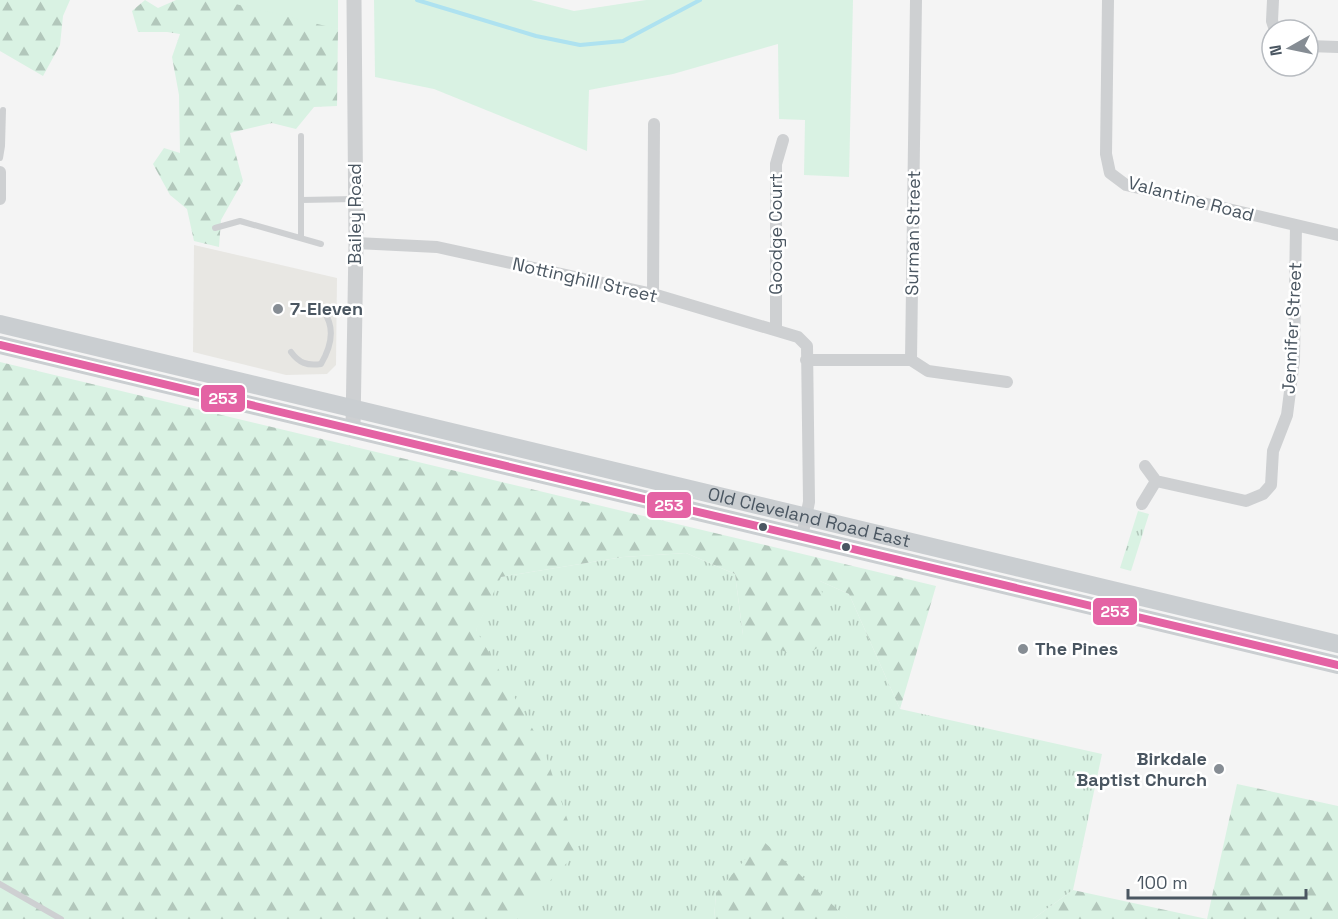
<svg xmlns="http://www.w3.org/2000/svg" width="1338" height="919" font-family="'Space Grotesk',sans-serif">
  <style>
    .commercial { fill: #e8e7e3 }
    .grass { fill: url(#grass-tufts) }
    .forest { fill: url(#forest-firs) }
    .park { fill: #d9f2e3 }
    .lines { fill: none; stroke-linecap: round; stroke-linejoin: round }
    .stream { stroke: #aee2f0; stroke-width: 4 }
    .service { stroke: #ced0d2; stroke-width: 6 }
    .minor { stroke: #ced0d2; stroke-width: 12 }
    .tertiary { stroke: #ced0d2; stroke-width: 15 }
    .primary { stroke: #caced1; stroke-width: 18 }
    .bus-1-casing { stroke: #fff; stroke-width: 12 }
    .bus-1 { stroke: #e463a4; stroke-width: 8 }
    .poi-dot { fill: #868d94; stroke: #fff; stroke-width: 2 }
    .bus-dot { fill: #4a5661; stroke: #fff; stroke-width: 2 }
    .labels { text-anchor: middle; stroke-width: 5; stroke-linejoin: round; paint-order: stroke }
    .street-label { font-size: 18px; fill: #4a5661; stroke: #fff }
    .poi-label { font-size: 18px; font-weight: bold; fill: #4a5661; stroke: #fff; text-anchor: start }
    .line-badge { stroke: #fff; stroke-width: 2 }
    .badge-label { font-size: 16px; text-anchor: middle; font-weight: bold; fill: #fff }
  </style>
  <defs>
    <pattern id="grass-tufts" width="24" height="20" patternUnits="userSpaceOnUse" patternTransform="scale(1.5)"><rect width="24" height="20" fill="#d9f2e3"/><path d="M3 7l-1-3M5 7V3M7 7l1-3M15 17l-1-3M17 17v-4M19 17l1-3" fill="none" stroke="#b2c7bb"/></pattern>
    <pattern id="forest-firs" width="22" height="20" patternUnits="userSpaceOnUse" patternTransform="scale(1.5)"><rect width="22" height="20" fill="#d9f2e3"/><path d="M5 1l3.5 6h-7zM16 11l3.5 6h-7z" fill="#b2c7bb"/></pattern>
  </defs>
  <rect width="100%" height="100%" fill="#f4f4f4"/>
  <path class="commercial" d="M 194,245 L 337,278 L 336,365 L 327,374 L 286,375 L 193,352 Z"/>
  <path class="grass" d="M 1138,511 L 1149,514 L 1131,571 L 1120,568 Z
    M 686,553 L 735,574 L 743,635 L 820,581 L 849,594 L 900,709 L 1102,754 L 1073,890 L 1033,919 L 848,919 L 834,908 L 716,893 L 714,919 L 518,919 L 476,629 L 500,577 L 623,557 Z"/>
  <path class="forest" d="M 0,0 L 70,0 L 63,16 L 60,45 L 43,76 L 0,51 Z
    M 145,0 L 158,8 L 176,0 L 261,0 L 290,4 L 338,29 L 337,106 L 314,107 L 296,129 L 272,123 L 230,133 L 243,181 L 221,220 L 219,247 L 194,241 L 187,209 L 170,195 L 153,164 L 164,148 L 180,153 L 179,95 L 172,57 L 180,34 L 167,32 L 138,32 L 132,11 Z
    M 0,362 L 936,586 L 900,709 L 849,594 L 820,581 L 830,640 L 801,658 L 743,635 L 735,574 L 686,553 L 623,557 L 501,577 L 476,630 L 543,747 L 578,851 L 518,915 L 518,919 L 0,919 Z
    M 1237,784 L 1338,806 L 1338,919 L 1033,919 L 1073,890 L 1207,919 Z
    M 762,840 L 848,919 L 714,919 L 716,893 Z"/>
  <path class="park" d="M 219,0 L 338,0 L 338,29 Z
    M 374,0 L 531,0 L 574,11 L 646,0 L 853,0 L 849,177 L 804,175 L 805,120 L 779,119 L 778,44 L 673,74 L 589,90 L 587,151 L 434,89 L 375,77 Z"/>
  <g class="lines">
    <path class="stream" d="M 417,0 L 536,36 L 580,45 L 623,41 L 700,0"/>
    <path class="service" d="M 301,136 L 301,200 L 355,199
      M 0,158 L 2,146 L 3,110
      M 215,228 L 240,221 L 321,244
      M 301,237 L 301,200
      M 291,352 C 299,363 307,366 321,364 C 331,347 336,329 324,312 L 313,311
      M 0,884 L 61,919"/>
    <path class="minor" d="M 1108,0 L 1106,154 L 1110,173 L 1126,185 L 1338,235
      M 1273,0 L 1272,21 L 1275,30
      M 1308,46 L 1338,47
      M 0,172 L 0,199
      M 356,243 L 437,247 L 653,294 L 798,337 L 807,346 L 809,502 L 802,537
      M 653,294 L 654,124
      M 776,329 L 776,164 L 783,140
      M 806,360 L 911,360 L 916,0
      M 911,360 L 928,371 L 1007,382
      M 1156,481 L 1246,501 L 1263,494 L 1271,485 L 1273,451 L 1287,415 L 1294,360 L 1296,225
      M 1142,504 L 1156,481 L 1145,466"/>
    <path class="tertiary" d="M 353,428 L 356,243 L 354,0"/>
    <g class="primary">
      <path id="s1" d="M 0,324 L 1338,644"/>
      <path d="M 0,345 L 1338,665"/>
    </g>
    <g class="bus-1-casing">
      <path id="bus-1" d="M 0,345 L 1338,665"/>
    </g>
    <use href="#bus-1" class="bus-1"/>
  </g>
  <g class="poi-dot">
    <circle cx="278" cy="309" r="6"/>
    <circle cx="1023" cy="649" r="6"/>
    <circle cx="1219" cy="769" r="6"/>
  </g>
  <g class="bus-dot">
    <circle cx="763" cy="527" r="5"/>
    <circle cx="846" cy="547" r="5"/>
  </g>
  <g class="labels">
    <g class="street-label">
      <text transform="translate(1191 199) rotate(15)" y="6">Valantine Road</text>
      <text transform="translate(355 214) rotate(-90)" y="6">Bailey Road</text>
      <text transform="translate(913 233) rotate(-89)" y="6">Surman Street</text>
      <text transform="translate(776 234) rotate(-90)" y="6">Goodge Court</text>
      <text transform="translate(585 280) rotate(13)" y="6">Nottinghill Street</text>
      <text transform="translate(1292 328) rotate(-87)" y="6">Jennifer Street</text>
      <text dy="6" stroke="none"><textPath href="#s1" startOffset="832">Old Cleveland Road East</textPath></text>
    </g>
    <g class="poi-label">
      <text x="290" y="315">7-Eleven</text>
      <text x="1035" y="655">The Pines</text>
      <text x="1207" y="765" text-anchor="end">Birkdale<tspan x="1207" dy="21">Baptist Church</tspan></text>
    </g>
  </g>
  <g class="line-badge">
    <rect x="200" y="384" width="46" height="29" rx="6" fill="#e463a4"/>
    <rect x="646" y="491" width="46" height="28" rx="6" fill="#e463a4"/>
    <rect x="1092" y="597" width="46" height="29" rx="6" fill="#e463a4"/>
  </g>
  <g class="badge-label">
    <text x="223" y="404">253</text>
    <text x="669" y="511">253</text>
    <text x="1115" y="617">253</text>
  </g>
  <g transform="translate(1290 48) rotate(261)"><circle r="28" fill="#ffffff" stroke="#b7bbc0" stroke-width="1.5"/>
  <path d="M0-4.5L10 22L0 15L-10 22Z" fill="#868d94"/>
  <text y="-9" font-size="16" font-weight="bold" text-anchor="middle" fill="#4a5661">N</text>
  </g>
  <path d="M1128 889v9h178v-9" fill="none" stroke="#4a5661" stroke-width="3"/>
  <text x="1137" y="889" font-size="18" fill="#4a5661" stroke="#ffffff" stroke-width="4.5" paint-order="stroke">100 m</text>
</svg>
